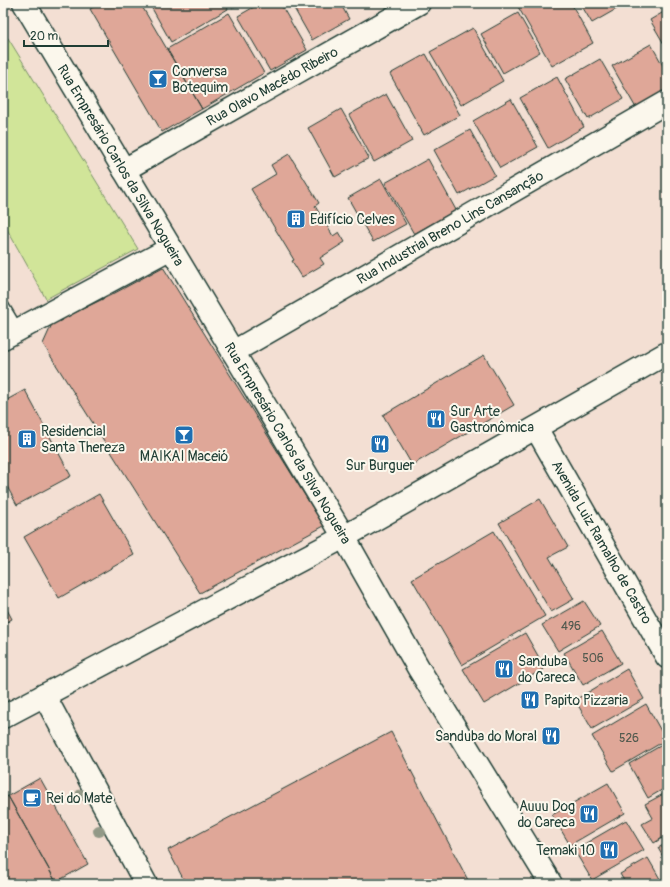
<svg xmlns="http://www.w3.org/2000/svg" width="670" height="887" font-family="Pangolin,sans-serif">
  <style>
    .green { fill: #d1e599; stroke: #789166 }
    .building { fill: #dfa798; stroke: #1f3d34 }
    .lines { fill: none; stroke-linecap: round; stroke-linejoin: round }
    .service-casing { stroke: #1f3d34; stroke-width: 14 }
    .minor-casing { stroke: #1f3d34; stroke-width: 25 }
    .tertiary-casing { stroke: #1f3d34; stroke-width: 25 }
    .service { stroke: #fbf7ec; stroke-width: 11 }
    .minor { stroke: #fbf7ec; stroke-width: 22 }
    .tertiary { stroke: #fbf7ec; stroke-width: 22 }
    .tree { fill: #929987 }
    .labels { text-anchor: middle; stroke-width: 4; stroke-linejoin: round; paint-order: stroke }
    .number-label { font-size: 12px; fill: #4f584d }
    .poi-label { font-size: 14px; fill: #1f3d34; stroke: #fbf7ec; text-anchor: start }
    .street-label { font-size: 14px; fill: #1f3d34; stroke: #fbf7ec }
  </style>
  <rect width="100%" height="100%" fill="#f3dfd3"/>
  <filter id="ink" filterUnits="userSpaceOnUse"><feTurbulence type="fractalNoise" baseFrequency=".025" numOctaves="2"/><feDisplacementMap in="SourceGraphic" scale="8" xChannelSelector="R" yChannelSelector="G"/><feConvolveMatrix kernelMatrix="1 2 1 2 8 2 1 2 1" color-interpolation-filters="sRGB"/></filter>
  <g filter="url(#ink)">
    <path class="green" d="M 8,38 L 138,249 L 46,299 L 3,222 L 3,40 Z"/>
    <path class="building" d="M 100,3 L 140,3 L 202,109 L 162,132 L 90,9 Z
      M 149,3 L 225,3 L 228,9 L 171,42 Z
      M 229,3 L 242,3 L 232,8 Z
      M 261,3 L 280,3 L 307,50 L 270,71 L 238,16 Z
      M 291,3 L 340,3 L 349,19 L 312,40 Z
      M 521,3 L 571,3 L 593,43 L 552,66 L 517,5 Z
      M 580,3 L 627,3 L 592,23 Z
      M 667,10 L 667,49 L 650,20 Z
      M 229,13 L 264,73 L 202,109 L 167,49 Z
      M 518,13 L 540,52 L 503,73 L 481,34 Z
      M 473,28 L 503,81 L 461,105 L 430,52 Z
      M 651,44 L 667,73 L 667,90 L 636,108 L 612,66 Z
      M 426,54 L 460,115 L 424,135 L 390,74 Z
      M 600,59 L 623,99 L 588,119 L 565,79 Z
      M 557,77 L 584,127 L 548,148 L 520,98 Z
      M 386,94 L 412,141 L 374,162 L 349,115 Z
      M 511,99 L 538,147 L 500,168 L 473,121 Z
      M 341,109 L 369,158 L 335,177 L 308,128 Z
      M 470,130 L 495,175 L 459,195 L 434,150 Z
      M 289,154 L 319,203 L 315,206 L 333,236 L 339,232 L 345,242 L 320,258 L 324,264 L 302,277 L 292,261 L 294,260 L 251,189 L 276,174 L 271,165 Z
      M 428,159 L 456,210 L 414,234 L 385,183 Z
      M 381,179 L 406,224 L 373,242 L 348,198 Z
      M 163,267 L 324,526 L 200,593 L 43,344 L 52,324 L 113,294 Z
      M 484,355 L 514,405 L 412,465 L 383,415 Z
      M 25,390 L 71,476 L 17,505 L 3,479 L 3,402 Z
      M 99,494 L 134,555 L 59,598 L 24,537 Z
      M 540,499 L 568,547 L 549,557 L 574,599 L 551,612 L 499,523 Z
      M 494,531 L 545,616 L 462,665 L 412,579 Z
      M 584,601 L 600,626 L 558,651 L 542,625 Z
      M 3,602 L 12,619 L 3,624 Z
      M 602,631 L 621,663 L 583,685 L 564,653 Z
      M 525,633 L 545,668 L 484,704 L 463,669 Z
      M 627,669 L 644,699 L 592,729 L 575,700 Z
      M 646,704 L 666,740 L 613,771 L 592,736 Z
      M 391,732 L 470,884 L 186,884 L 168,850 Z
      M 667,742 L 667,787 L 648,798 L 629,764 Z
      M 40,778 L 88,864 L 56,882 L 8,796 Z
      M 608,783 L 625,813 L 570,845 L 552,815 Z
      M 667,792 L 667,835 L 654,843 L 642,824 L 653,818 L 645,804 Z
      M 8,796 L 56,882 L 51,884 L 3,884 L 3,799 Z
      M 626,820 L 644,850 L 592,880 L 574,850 Z
      M 667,843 L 667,864 L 658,848 Z
      M 648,858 L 663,884 L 626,884 L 620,874 Z"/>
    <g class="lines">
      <g class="service-casing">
        <path id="service" d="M 3,306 L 18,331"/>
      </g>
      <g class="minor-casing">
        <path id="minor" d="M 124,170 L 419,3
          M 3,338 L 171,248
          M 233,352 L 667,102
          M 536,428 L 667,657
          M 44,695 L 146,884"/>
      </g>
      <g class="tertiary-casing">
        <path id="tertiary" d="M 24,3 L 344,537 L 419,669 L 551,884
          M 3,717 L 344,537 L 667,353"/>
      </g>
      <use href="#service" class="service"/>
      <use href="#minor" class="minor"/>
      <use href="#tertiary" class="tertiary"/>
    </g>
    <g class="tree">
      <circle cx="81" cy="795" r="6"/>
      <circle cx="99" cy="831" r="6"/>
    </g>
  </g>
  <defs>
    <g id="bar-square" transform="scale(1)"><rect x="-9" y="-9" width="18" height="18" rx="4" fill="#1f6fb2" stroke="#fbf7ec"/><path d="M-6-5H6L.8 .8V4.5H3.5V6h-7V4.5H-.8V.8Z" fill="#fff"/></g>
    <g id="building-square" transform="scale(1)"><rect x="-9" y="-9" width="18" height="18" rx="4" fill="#1f6fb2" stroke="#fbf7ec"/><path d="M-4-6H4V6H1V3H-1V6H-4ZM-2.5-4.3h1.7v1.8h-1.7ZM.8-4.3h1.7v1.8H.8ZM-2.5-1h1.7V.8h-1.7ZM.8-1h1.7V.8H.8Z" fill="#fff"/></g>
    <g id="restaurant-square" transform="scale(1)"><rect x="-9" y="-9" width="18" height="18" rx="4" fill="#1f6fb2" stroke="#fbf7ec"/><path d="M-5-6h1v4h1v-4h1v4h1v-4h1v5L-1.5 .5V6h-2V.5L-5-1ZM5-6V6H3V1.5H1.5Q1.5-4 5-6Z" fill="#fff"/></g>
    <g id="cafe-square" transform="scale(1)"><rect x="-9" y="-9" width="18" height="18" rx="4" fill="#1f6fb2" stroke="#fbf7ec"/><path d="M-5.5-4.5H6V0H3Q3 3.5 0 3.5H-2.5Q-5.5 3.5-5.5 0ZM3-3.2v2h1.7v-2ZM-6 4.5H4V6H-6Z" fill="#fff"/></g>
  </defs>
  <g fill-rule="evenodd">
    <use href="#bar-square" x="158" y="79"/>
    <use href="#building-square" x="296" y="219"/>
    <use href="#restaurant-square" x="436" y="419"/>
    <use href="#bar-square" x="184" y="435"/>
    <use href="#building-square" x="27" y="439"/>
    <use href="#restaurant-square" x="380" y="444"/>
    <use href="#restaurant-square" x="504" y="669"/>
    <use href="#restaurant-square" x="530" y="700"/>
    <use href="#restaurant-square" x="551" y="736"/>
    <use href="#cafe-square" x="32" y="798"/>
    <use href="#restaurant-square" x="589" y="814"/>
    <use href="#restaurant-square" x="609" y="850"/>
  </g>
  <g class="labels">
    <g class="number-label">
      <text x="571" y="630">496</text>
      <text x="593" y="662">506</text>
      <text x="629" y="742">526</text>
    </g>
    <g class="poi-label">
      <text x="172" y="76">Conversa<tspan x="172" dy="16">Botequim</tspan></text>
      <text x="310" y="224">Edifício Celves</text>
      <text x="450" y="416">Sur Arte<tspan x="450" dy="16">Gastronômica</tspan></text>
      <text x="41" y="436">Residencial<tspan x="41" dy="16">Santa Thereza</tspan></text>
      <text x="184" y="461" text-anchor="middle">MAIKAI Maceió</text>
      <text x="380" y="470" text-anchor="middle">Sur Burguer</text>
      <text x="518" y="666">Sanduba<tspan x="518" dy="16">do Careca</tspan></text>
      <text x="544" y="705">Papito Pizzaria</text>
      <text x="537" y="741" text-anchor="end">Sanduba do Moral</text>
      <text x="46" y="803">Rei do Mate</text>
      <text x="575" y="811" text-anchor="end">Auuu Dog<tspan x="575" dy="16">do Careca</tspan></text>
      <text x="595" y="855" text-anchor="end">Temaki 10</text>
    </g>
    <g class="street-label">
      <text transform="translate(272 86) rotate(-29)" y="5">Rua Olavo Macêdo Ribeiro</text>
      <text transform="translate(121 165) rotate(59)" y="5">Rua Empresário Carlos da Silva Nogueira</text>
      <text transform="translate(450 227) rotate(-30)" y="5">Rua Industrial Breno Lins Cansanção</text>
      <text transform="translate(288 443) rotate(59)" y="5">Rua Empresário Carlos da Silva Nogueira</text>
      <text transform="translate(602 542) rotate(60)" y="5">Avenida Luiz Ramalho de Castro</text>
    </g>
  </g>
  <rect width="670" height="887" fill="none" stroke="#fbf7ec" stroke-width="16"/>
  <rect x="8" y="8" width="654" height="871" fill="none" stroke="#1f3d34" stroke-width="1.5" filter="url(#ink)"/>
  <path d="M24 40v6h84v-6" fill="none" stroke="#1f3d34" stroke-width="2"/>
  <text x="30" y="40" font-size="12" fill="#1f3d34" stroke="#fbf7ec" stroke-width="3" paint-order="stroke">20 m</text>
</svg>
